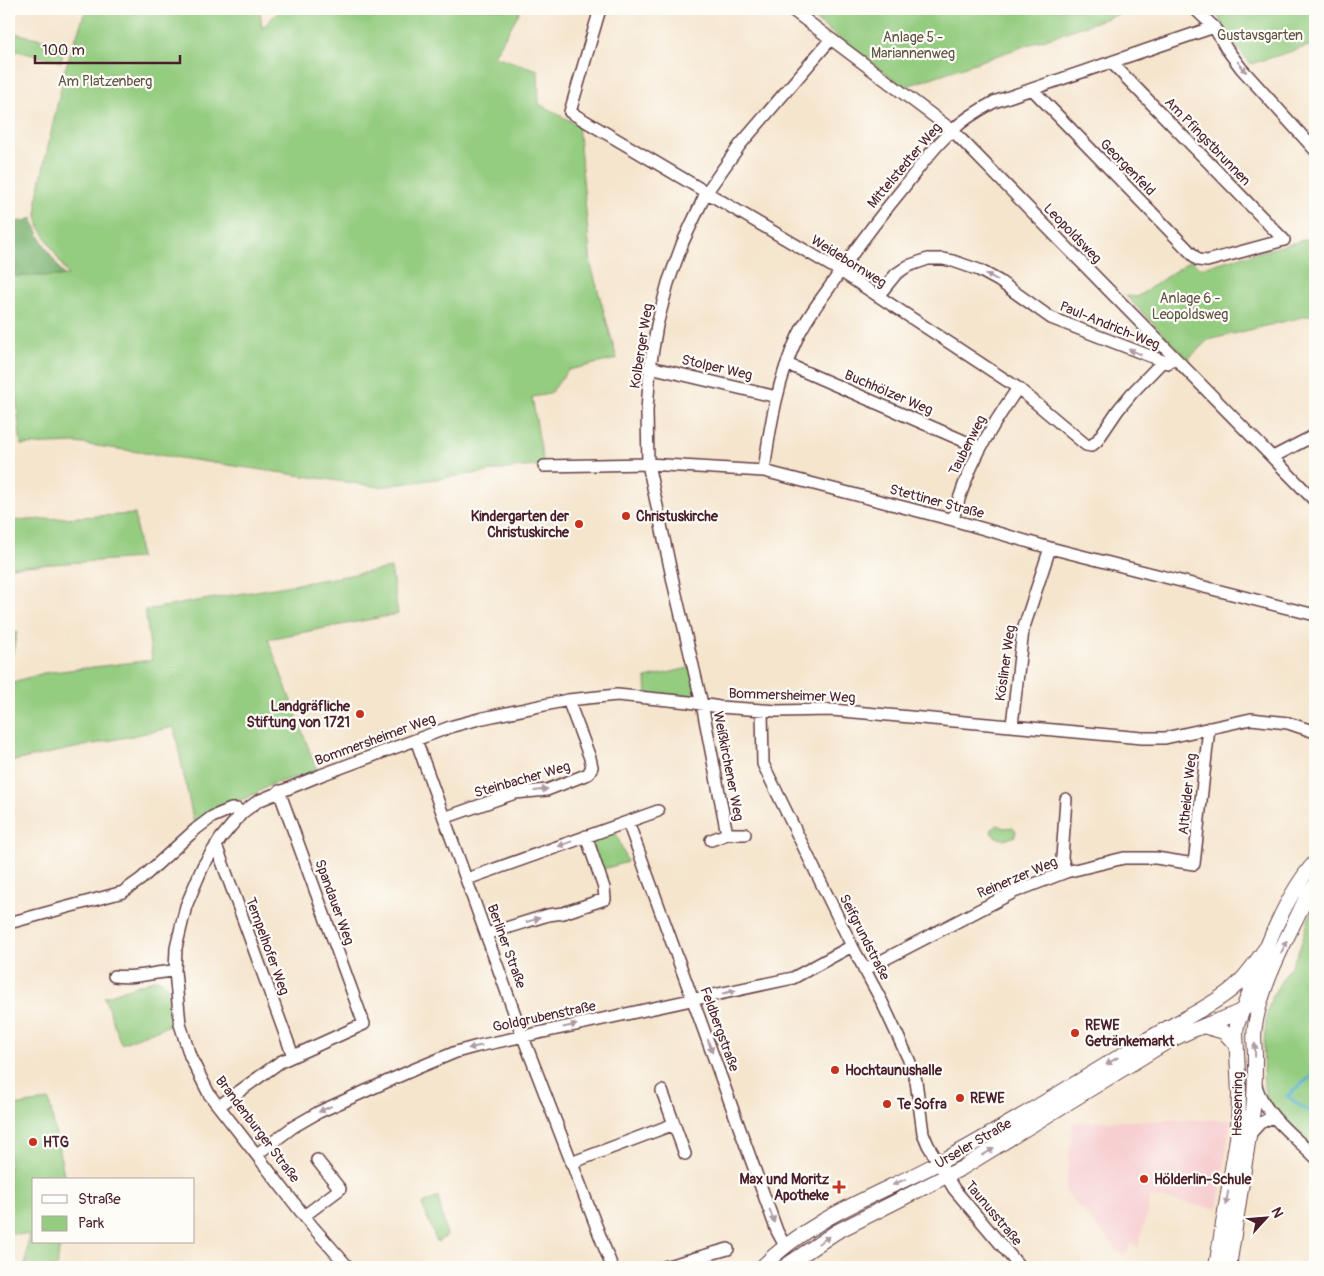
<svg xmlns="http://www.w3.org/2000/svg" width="1324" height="1276" font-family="Pangolin,sans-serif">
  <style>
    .built { fill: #f7cfd1 }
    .green { fill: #94cc80; stroke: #6f7656 }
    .forest { fill: #77b06e; stroke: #60684c }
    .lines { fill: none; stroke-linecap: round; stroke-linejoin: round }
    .stream { stroke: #58b0d5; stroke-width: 3 }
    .minor-casing { stroke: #643d43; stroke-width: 14 }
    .tertiary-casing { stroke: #643d43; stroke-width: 16 }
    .minor { stroke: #fff; stroke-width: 11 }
    .tertiary { stroke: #fff; stroke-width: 14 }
    .oneway { fill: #ae9aa0 }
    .poi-dot { fill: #c8321e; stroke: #fdfcf7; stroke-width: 2 }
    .labels { text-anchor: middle; stroke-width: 4.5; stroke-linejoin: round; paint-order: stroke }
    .park-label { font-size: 14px; fill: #605344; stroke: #fdfcf7 }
    .street-label { font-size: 14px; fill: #4a1f2b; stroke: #fdfcf7 }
    .poi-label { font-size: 14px; font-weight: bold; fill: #4a1f2b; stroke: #fdfcf7; text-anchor: start }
  </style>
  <rect width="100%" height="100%" fill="#fdfcf7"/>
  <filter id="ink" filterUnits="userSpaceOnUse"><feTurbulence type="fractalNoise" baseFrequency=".02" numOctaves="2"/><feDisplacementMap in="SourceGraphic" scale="10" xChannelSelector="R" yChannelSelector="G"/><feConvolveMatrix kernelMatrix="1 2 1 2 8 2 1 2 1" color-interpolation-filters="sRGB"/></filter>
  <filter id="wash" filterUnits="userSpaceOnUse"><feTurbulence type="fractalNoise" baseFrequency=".0096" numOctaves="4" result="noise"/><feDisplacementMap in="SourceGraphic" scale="20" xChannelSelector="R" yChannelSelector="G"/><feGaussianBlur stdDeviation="1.12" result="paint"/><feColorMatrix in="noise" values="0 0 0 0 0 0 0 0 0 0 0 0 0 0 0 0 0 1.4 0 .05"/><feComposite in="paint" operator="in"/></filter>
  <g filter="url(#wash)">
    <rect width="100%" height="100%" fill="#f5e5cd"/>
    <path class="built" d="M 1168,1120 L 1231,1120 L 1217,1209 L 1151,1197 L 1138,1247 L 1131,1243 L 1124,1257 L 1065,1191 L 1073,1122 Z"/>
    <path class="green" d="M 86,9 L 260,9 L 262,28 L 281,9 L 518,9 L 520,11 L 494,56 L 538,70 L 539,104 L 578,125 L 591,265 L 617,359 L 568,370 L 550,394 L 532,397 L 544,466 L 521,467 L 380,487 L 76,443 L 21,445 L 9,325 L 9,276 L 68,275 L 40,228 L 37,215 L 37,197 L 65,69 Z
      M 801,9 L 1134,9 L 904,87 Z
      M 1214,9 L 1315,9 L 1315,44 L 1251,64 L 1230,38 Z
      M 9,32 L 65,44 L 61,62 L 9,49 Z
      M 1315,237 L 1315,314 L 1208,340 L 1188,359 L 1126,296 L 1137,297 L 1191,260 L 1200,268 Z
      M 135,514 L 140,558 L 9,567 L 9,521 Z
      M 391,568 L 398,614 L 268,639 L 317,771 L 272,784 L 249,797 L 219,806 L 194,824 L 174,727 L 9,762 L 9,683 L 44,673 L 152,660 L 145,610 Z
      M 17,632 L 9,671 L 9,635 Z
      M 693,667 L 702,704 L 647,699 L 646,678 Z
      M 998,825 L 1004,828 L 1013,827 L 1016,831 L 1015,836 C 1007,840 999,840 992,834 L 991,829 Z
      M 615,830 L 627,862 L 600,870 L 592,846 L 596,837 Z
      M 1315,906 L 1315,1149 L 1267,1101 C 1260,1086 1264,1024 1269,1006 C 1275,986 1290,971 1298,952 C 1305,936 1306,920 1315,906 Z
      M 156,979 L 162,981 L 167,986 L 172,1024 L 121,1044 L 104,997 Z
      M 49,1100 L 65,1180 L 34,1180 L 34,1242 L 60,1242 L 57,1267 L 25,1267 L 29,1235 L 9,1233 L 9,1107 Z
      M 438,1197 L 447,1236 L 437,1242 L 422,1204 Z"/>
    <path class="forest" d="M 33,218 C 35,234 55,261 64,276 L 9,276 L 9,222 L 24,221 Z"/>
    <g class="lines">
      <path class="stream" d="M 1315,1073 L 1287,1096 L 1311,1113 L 1315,1112"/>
    </g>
  </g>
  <g filter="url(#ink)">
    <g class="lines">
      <g class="minor-casing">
        <path id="minor" d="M 600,9 L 570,112 L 840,271 L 1018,388 L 1086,445 L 1091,446 L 1097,441 L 1118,410 L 1132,393 L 1162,362
          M 791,9 L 952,130 L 1315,501
          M 1195,9 L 1214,27 L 1226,48 L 1241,68 L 1315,150
          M 1032,89 L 1198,260 L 1207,261 L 1284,240 L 1111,62
          M 878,296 L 896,274 L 908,266 L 928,259 L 943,259 L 953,261 L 979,270 L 999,281 L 1051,318 L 1168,363
          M 787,364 L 980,448
          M 650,367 L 777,397
          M 1273,457 L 1315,435
          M 544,466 L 648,464 L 764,471 L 953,520 L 1050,548 L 1315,615
          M 764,471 C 770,425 778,378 798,336 C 806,319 818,303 829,288 C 852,253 877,220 904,187 C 919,168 934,146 953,130 C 965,118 979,110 994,102 L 1214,27
          M 953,520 C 965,471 989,429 1018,388
          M 762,710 L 763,764 L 852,946 L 881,1000 L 909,1060 L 916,1081 L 923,1133 L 928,1145 L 954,1189 L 1020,1267
          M 1012,725 L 1023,630 L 1050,548
          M 416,740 L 523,1037 L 612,1267
          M 444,818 L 515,793 L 547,790 L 588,774 L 592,767 L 590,758 L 568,700
          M 628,822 L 777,1231 L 785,1246
          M 745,834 L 727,834 L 702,704 L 674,586 L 648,464 L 647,411 L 650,367 L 657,325 L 668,283 L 683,242 L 706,193 L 740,145 L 831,39
          M 711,840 L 727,834
          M 216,845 L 293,1056
          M 1066,872 L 1062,858 L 1066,799
          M 467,879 L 658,811
          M 9,923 L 123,892 L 141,879 L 196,829 L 212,817 L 231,809 L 237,809 L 242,813
          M 487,934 L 548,915 L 563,913 L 605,899 L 604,888 L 586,836
          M 864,970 L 1014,892 L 1066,872 L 1124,858 L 1156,858 L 1194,864 L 1209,728
          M 114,976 C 136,979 153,972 175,971
          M 1256,1086 C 1266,1117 1293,1135 1315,1157
          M 662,1091 L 685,1154
          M 219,1106 L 280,1062 L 364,1024 L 279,791
          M 1250,1134 L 1260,1123 L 1273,1117
          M 257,1154 L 293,1127 L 319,1112 L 415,1069 L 456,1052 L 478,1046 L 793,978 L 852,946
          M 571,1163 L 674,1124
          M 304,1216 L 340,1189 L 317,1160
          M 348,1267 L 312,1226 L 209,1094 L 190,1056 L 180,1024 L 175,971 L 176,948 L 186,906 L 203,866 L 221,838 L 242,813 L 258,801 L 321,775 L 453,726 L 483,718 L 568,700 L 617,695 L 689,702 L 719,707 L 777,711 L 832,710 L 1142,738 L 1165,738 L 1251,719 L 1288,723 L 1315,732
          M 664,1267 L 728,1249"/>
      </g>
      <g class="tertiary-casing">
        <path id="tertiary" d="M 1203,1026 L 1224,1032 L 1237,1046
          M 762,1267 C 813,1216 878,1195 940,1162 C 1010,1125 1077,1082 1145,1041 C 1172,1024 1208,1009 1232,989 C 1247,977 1257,960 1268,945
          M 784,1267 L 836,1232 L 962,1168 L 1162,1045 C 1175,1038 1187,1032 1201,1027 C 1223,1018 1250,1012 1264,991
          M 1216,1267 L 1238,1132 L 1239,1094 L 1236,1032 L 1237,1025 C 1257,974 1279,902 1315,862
          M 1229,1267 L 1253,1110 C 1255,1092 1255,1075 1255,1057 C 1255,1047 1253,1036 1255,1026 C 1262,981 1289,935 1308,894 L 1315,885"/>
      </g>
      <use href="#minor" class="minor"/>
      <use href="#tertiary" class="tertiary"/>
    </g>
    <defs><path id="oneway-solid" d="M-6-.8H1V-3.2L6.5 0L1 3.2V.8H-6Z" transform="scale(1.25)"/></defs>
    <g class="oneway">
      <use href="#oneway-solid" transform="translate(1242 67) rotate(51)"/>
      <use href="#oneway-solid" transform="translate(992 277) rotate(-151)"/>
      <use href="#oneway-solid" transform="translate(1135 352) rotate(-159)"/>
      <use href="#oneway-solid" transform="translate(541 790) rotate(-9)"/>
      <use href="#oneway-solid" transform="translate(565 844) rotate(160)"/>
      <use href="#oneway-solid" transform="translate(533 920) rotate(-17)"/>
      <use href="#oneway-solid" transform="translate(1284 947) rotate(-65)"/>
      <use href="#oneway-solid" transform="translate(729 992) rotate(-13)"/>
      <use href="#oneway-solid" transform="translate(570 1026) rotate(-12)"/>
      <use href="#oneway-solid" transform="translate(710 1046) rotate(70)"/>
      <use href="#oneway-solid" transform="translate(475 1047) rotate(167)"/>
      <use href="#oneway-solid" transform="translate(1255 1050) rotate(-91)"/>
      <use href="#oneway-solid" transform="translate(1112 1061) rotate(149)"/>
      <use href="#oneway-solid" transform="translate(325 1109) rotate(155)"/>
      <use href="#oneway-solid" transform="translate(988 1152) rotate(-31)"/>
      <use href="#oneway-solid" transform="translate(899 1182) rotate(155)"/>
      <use href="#oneway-solid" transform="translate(1227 1198) rotate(100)"/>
      <use href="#oneway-solid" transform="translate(772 1216) rotate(70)"/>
      <use href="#oneway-solid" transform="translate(824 1240) rotate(-32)"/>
    </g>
  </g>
  <g class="poi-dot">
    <circle cx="626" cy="516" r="5"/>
    <circle cx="579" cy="524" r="5"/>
    <circle cx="360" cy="714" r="5"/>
    <circle cx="1075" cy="1033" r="5"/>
    <circle cx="835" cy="1070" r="5"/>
    <circle cx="960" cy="1098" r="5"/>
    <circle cx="887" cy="1104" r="5"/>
    <circle cx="33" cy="1142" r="5"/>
    <circle cx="1144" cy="1179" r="5"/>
    <path d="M836.5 1179.5h5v5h5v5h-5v5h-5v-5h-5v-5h5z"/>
  </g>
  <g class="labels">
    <g class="park-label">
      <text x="1260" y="40">Gustavsgarten</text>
      <text x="913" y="42">Anlage 5 -<tspan x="913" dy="16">Mariannenweg</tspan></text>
      <text x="105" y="86">Am Platzenberg</text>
      <text x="1190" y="303">Anlage 6 -<tspan x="1190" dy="16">Leopoldsweg</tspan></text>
    </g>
    <g class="street-label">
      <text transform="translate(1208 141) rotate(46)" y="5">Am Pfingstbrunnen</text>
      <text transform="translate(904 165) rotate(-50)" y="5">Mittelstedter Weg</text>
      <text transform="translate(1128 167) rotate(46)" y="5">Georgenfeld</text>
      <text transform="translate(1073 233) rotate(46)" y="5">Leopoldsweg</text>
      <text transform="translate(849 261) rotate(32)" y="5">Weidebornweg</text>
      <text transform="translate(1110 325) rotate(22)" y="5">Paul-Andrich-Weg</text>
      <text transform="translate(641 346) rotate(-81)" y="5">Kolberger Weg</text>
      <text transform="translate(717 367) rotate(13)" y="5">Stolper Weg</text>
      <text transform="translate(889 392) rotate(23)" y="5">Buchhölzer Weg</text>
      <text transform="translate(967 445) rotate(-63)" y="5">Taubenweg</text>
      <text transform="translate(937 501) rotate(15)" y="5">Stettiner Straße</text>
      <text transform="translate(1005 663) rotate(-82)" y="5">Kösliner Weg</text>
      <text transform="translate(792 695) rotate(2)" y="5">Bommersheimer Weg</text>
      <text transform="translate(375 739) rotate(-20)" y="5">Bommersheimer Weg</text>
      <text transform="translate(729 766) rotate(79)" y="5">Weißkirchener Weg</text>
      <text transform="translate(522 779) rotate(-16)" y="5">Steinbacher Weg</text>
      <text transform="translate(1187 794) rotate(-84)" y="5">Altheider Weg</text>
      <text transform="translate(1017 877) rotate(-23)" y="5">Reinerzer Weg</text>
      <text transform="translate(335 902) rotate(70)" y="5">Spandauer Weg</text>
      <text transform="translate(865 937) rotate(63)" y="5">Seifgrundstraße</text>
      <text transform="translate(268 946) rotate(70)" y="5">Tempelhofer Weg</text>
      <text transform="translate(507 946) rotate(70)" y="5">Berliner Straße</text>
      <text transform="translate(544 1016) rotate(-12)" y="5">Goldgrubenstraße</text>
      <text transform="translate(720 1029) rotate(70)" y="5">Feldbergstraße</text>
      <text transform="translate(1237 1104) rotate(-89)" y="5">Hessenring</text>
      <text transform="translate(258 1129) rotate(53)" y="5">Brandenburger Straße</text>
      <text transform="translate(973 1143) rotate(-30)" y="5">Urseler Straße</text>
      <text transform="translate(994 1213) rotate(50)" y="5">Taunusstraße</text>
    </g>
    <g class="poi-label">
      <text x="569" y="521" text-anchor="end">Kindergarten der<tspan x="569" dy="16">Christuskirche</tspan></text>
      <text x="636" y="521">Christuskirche</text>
      <text x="350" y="711" text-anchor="end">Landgräfliche<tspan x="350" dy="16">Stiftung von 1721</tspan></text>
      <text x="1085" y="1030">REWE<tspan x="1085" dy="16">Getränkemarkt</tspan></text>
      <text x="845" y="1075">Hochtaunushalle</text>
      <text x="970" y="1103">REWE</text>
      <text x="897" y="1109">Te Sofra</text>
      <text x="43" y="1147">HTG</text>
      <text x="829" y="1184" text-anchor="end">Max und Moritz<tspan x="829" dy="16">Apotheke</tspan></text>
      <text x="1154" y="1184">Hölderlin-Schule</text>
    </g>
  </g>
  <rect width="1324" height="1276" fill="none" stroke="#fdfcf7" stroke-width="30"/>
  <rect x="32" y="1178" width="162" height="65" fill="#fdfcf7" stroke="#b5a4a5"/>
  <rect x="42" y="1195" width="25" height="8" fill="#ffffff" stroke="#b5a4a5"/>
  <text x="78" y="1204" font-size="15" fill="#4a1f2b">Straße</text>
  <rect x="42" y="1216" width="25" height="15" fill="#94cc80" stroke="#b5a4a5"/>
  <text x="78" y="1228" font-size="15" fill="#4a1f2b">Park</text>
  <g transform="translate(1266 1218) rotate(64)" stroke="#fdfcf7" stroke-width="4" paint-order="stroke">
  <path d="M0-4L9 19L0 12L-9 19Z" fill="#4a1f2b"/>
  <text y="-8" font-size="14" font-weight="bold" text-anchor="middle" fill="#4a1f2b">N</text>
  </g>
  <path d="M35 55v8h145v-8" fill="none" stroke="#4a1f2b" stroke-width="2.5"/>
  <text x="42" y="55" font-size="15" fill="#4a1f2b" stroke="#fdfcf7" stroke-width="4" paint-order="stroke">100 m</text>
</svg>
